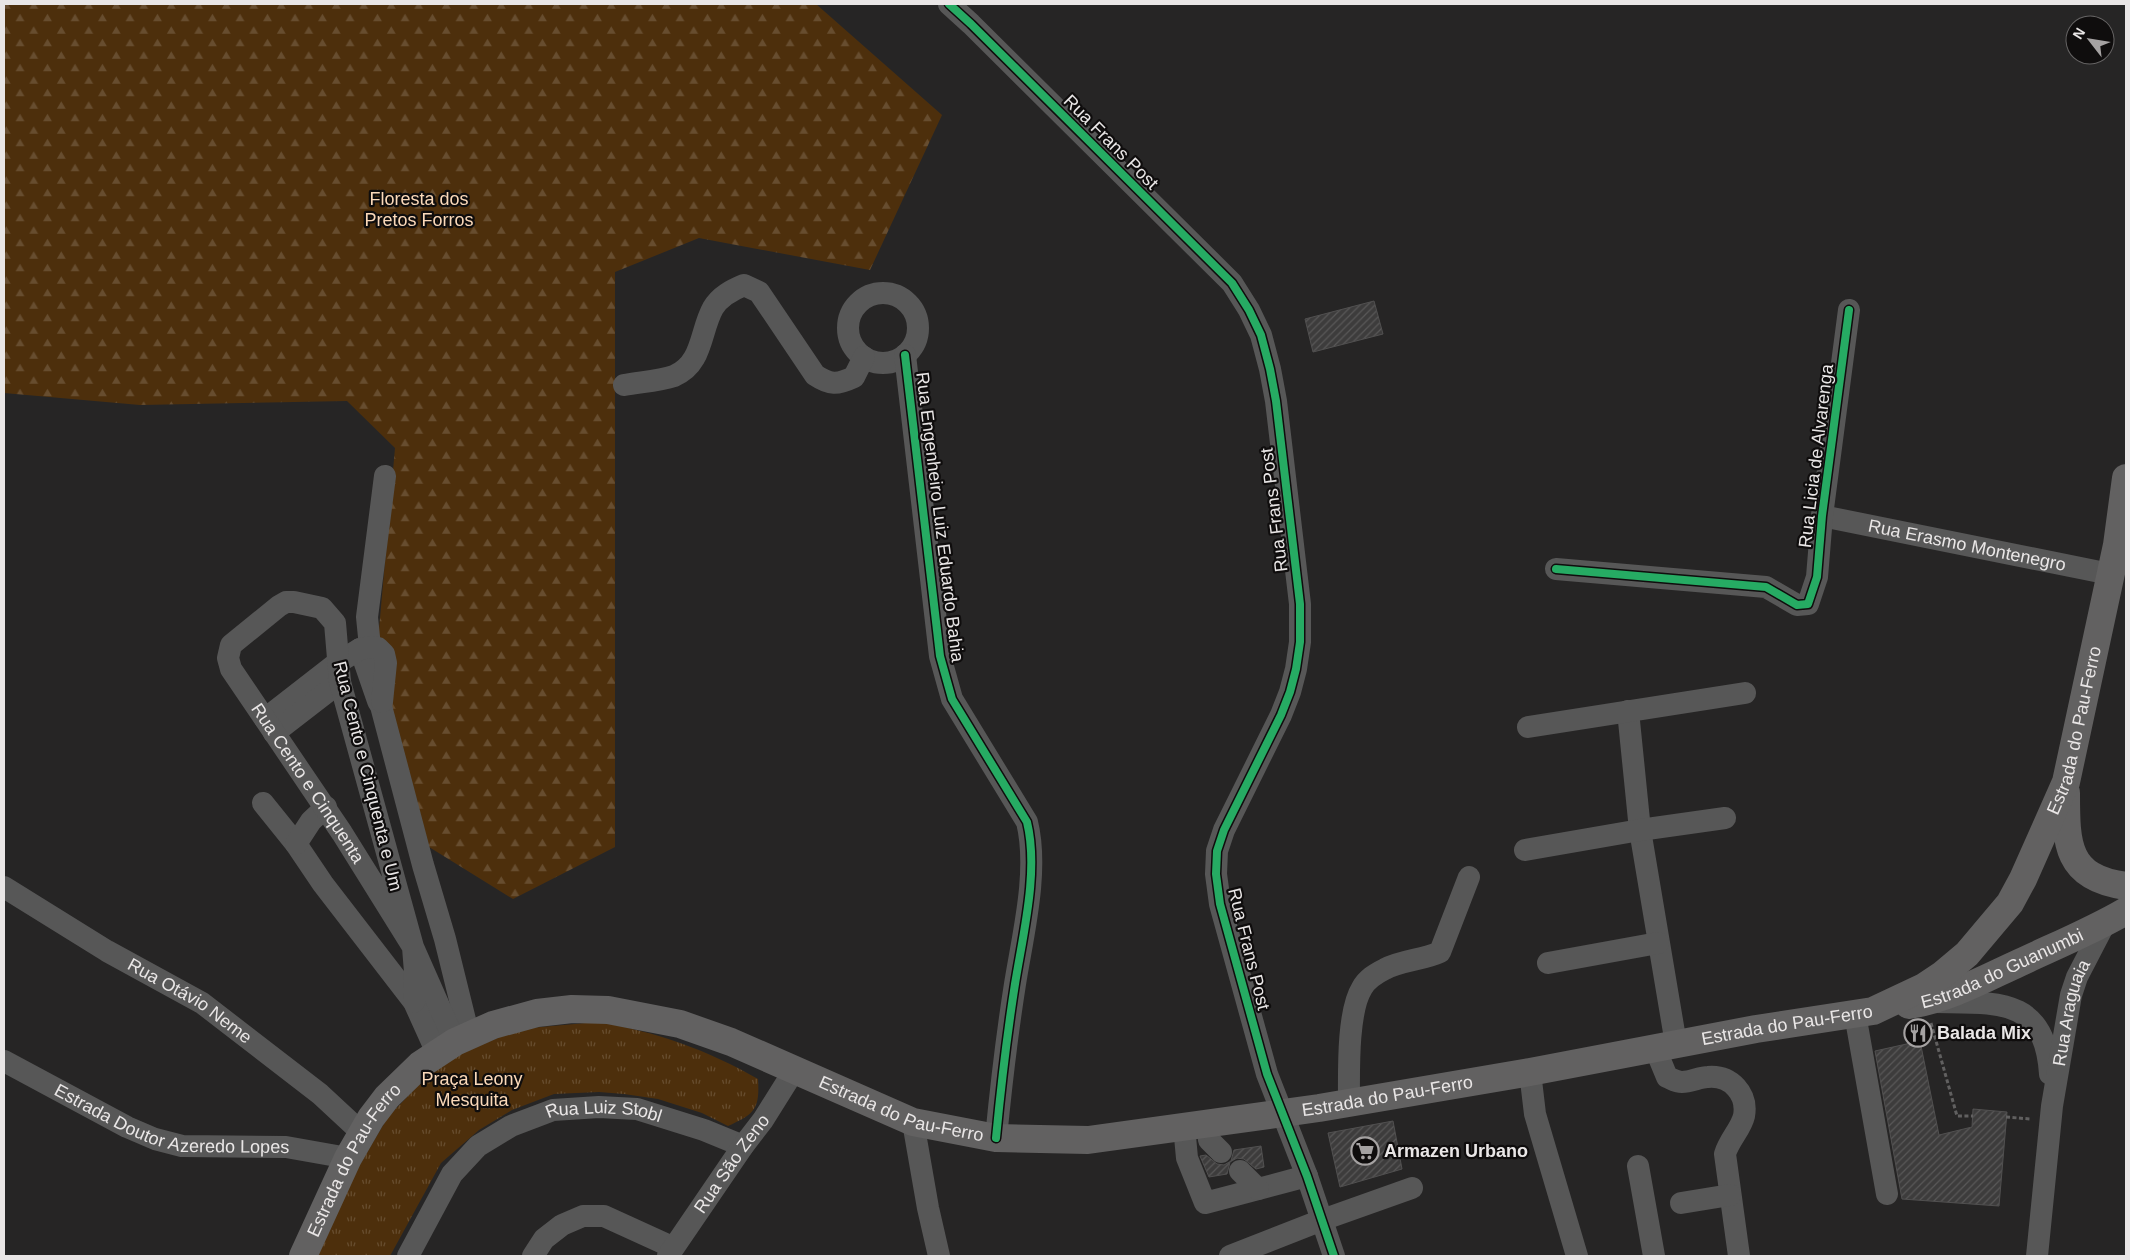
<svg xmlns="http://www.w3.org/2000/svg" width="2130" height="1260" font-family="Arial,sans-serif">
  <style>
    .forest { fill: url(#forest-firs) }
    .park { fill: url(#park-tufts) }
    .building { fill: url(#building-hatch); stroke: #515050 }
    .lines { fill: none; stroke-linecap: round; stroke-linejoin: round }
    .path { stroke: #616060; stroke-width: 3; stroke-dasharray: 4 2.5; stroke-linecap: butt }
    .minor { stroke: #575757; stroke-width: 22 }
    .major { stroke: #626161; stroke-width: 28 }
    .cycleway-casing { stroke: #0f0d0d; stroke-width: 11 }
    .cycleway { stroke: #26ab63; stroke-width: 8 }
    .labels { text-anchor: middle; stroke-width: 4.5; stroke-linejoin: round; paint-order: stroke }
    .street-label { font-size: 18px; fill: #e9e6e6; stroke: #0f0d0d }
    .park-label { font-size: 18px; fill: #fbd9b9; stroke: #0f0d0d }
    .poi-label { font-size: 18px; font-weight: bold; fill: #e9e6e6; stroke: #0f0d0d; text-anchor: start }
  </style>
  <defs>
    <pattern id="forest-firs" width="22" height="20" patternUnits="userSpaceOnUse" patternTransform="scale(1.25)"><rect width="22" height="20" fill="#4d2f0c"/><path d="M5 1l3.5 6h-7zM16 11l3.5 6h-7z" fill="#674d2f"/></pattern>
    <pattern id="park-tufts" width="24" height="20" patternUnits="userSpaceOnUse" patternTransform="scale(1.25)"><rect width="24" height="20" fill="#4d2f0c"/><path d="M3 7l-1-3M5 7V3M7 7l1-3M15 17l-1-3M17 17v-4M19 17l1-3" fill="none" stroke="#674d2f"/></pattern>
    <pattern id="building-hatch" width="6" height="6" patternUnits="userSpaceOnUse" patternTransform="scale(1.25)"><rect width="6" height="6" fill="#3d3c3c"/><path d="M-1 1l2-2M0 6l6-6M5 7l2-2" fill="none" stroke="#595858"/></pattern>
  </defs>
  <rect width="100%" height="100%" fill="#262525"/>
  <path class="forest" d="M 4,4 L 816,4 L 942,115 L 870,270 L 699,238 L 615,272 L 615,847 L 513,899 L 421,842 L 377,652 L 395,448 L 347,401 L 140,405 L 4,393 Z"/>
  <path class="park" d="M 597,1022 C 654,1031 708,1050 758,1079 C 760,1110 754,1114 728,1126 L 702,1113 L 658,1099 L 624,1094 L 599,1092 L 554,1094 L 512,1110 L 479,1130 L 441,1163 L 390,1256 L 313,1256 L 356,1171 L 388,1117 L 425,1078 L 451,1058 L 519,1029 Z"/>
  <path class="building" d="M 1374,301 L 1383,334 L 1313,352 L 1305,319 Z
    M 1920,1041 L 1939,1135 L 1972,1127 L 1973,1109 L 2007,1112 L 1999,1206 L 1902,1199 L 1875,1051 Z
    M 1393,1121 L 1402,1169 L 1340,1187 L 1328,1133 Z
    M 1261,1146 L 1264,1167 L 1256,1169 L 1244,1159 L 1237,1158 L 1230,1162 L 1227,1174 L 1209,1177 L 1200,1156 L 1206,1155 L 1217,1164 L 1224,1165 L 1231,1161 L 1234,1150 Z"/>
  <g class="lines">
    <path class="path" d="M 1931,1023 L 1957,1116 L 1973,1116
      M 2006,1117 L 2030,1119"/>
    <g class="minor">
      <path d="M 949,4 L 971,24 L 1232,283 L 1249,310 L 1261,335 L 1270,369 L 1276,401 L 1300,604 L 1300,642 L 1296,669 L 1290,692 L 1281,715 L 1224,830 L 1217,851 L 1216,874 L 1220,904 L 1267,1074 L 1307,1176 L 1334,1256"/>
      <circle cx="883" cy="328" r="35"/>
      <path d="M 905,355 L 940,656 L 952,699 L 1027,822 C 1039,871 1023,934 1015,984 C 1007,1035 1001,1086 996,1138"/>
      <path d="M 624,385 C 640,382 659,381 674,376 C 703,364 700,331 713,308 C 720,296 732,290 744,285 L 759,292 L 815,375 C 830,385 837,385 854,377 L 864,357"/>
      <path id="s1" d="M 1822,516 L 2110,574"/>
      <path d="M 1556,569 L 1766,587 L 1797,605 L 1808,604 L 1817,577 L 1822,516 L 1849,310"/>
      <path d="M 370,647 L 367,617 L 385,476"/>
      <path d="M 360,649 L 378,701 L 381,706 L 423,865 L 445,939 L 469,1036"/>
      <path d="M 1628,711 L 1640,830 L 1676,1044"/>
      <path d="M 265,719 L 337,663 L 360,649 L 370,647 L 378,648 L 384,654 L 386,663 L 382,702"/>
      <path d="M 1528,727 L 1745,693"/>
      <path d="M 274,733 L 340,682"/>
      <path d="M 263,803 L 296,844 L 323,884 L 414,1002 L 437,1053"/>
      <path d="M 296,844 L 311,821 L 326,807"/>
      <path d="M 1525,850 L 1640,830 L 1725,818"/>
      <path id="s2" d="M 4,887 L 107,951 L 202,1003 L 320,1094 L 362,1133"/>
      <path d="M 1548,963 L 1658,943"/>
      <path id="s3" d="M 414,1002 L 415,972 L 413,947 L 340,682 L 335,623 L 322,608 L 294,602 L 286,602 L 279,606 L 231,645 L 228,658 L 231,669 L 342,833 L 413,947 L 455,1042"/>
      <path d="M 1934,1002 C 1996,1003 2045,996 2050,1074"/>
      <path d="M 1855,1014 L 1887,1194"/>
      <path d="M 1655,1048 L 1667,1077 C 1672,1079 1676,1082 1682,1082 C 1691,1082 1700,1077 1708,1077 C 1731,1075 1748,1094 1744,1116 C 1741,1129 1729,1140 1725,1154 L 1739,1256"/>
      <path id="s4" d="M 4,1061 L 127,1127 L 155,1139 L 182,1146 L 286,1147 L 348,1158"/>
      <path d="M 1530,1072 L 1535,1114 L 1577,1256"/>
      <path d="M 1349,1103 C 1349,1074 1347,1012 1362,988 C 1367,979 1375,974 1385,969 C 1402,960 1423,960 1440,952 L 1469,877"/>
      <path d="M 913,1122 L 928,1208 L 939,1256"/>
      <path d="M 1207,1124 L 1209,1140 L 1221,1152"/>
      <path d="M 1184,1126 L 1187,1158 L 1205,1203 L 1307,1176"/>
      <path d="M 1638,1166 L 1654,1256"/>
      <path d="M 1240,1171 L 1258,1189"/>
      <path d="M 1681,1203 L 1730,1195"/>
      <path id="s5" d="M 408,1256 L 452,1174 L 478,1146 L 511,1126 L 553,1110 L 599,1107 L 637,1109 L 704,1130 L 743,1146"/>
      <path d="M 533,1256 L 544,1239 L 562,1225 L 583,1216 L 604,1216 L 672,1247"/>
      <path id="s6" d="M 668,1256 L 743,1146 L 763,1120 L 795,1069"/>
      <path d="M 1230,1256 L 1322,1220 L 1412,1188"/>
      <path id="s7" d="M 2037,1256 L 2052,1106 L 2071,995 L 2077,977 L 2105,923"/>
    </g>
    <g class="major">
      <path d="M 2066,793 C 2066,844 2066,878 2126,886"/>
      <path id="s8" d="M 1909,1005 C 1948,999 1984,979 2019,963 C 2055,946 2092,931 2126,911"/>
      <path id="s9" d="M 303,1256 L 348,1158 L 371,1118 L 387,1097 L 420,1065 L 455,1042 L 493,1025 L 537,1013 L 572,1009 L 608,1010 L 680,1024 L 731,1042 L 913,1122 L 996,1138 L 1088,1140 L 1319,1108 L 1530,1072 L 1756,1029 L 1873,1011 L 1924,987 L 1942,975 L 1967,954 L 2010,903 L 2023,879 L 2066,782 L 2117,545 L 2126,478"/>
    </g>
    <g class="cycleway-casing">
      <path id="cycleway" d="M 949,4 L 971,24 L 1232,283 L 1249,310 L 1261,335 L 1270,369 L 1276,401 L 1300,604 L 1300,642 L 1296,669 L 1290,692 L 1281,715 L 1224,830 L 1217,851 L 1216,874 L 1220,904 L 1267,1074 L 1307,1176 L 1334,1256
        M 905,355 L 940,656 L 952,699 L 1027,822 C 1039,871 1023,934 1015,984 C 1007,1035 1001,1086 996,1138
        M 1556,569 L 1766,587 L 1797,605 L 1808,604 L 1817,577 L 1822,516 L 1849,310"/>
    </g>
    <use href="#cycleway" class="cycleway"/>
  </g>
  <defs>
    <g id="restaurant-ring" transform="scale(1.4375)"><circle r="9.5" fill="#0f0d0d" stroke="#a5a2a2" stroke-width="1.5"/><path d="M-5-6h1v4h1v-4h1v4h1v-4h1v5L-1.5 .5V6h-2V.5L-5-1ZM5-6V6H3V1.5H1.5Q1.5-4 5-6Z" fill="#a5a2a2"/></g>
    <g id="supermarket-ring" transform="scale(1.4375)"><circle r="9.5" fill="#0f0d0d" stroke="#a5a2a2" stroke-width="1.5"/><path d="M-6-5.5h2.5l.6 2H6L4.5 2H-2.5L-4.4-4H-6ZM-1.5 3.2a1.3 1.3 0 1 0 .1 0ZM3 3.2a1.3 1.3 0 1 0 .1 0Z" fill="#a5a2a2"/></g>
  </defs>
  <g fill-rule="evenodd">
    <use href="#restaurant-ring" x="1918" y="1033"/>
    <use href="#supermarket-ring" x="1365" y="1151"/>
  </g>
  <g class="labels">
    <g class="street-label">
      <text transform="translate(1111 142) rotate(45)" y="6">Rua Frans Post</text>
      <text transform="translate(1816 456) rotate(-83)" y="6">Rua Licia de Alvarenga</text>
      <text transform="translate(1274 510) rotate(-97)" y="6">Rua Frans Post</text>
      <text transform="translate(940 517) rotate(83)" y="6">Rua Engenheiro Luiz Eduardo Bahia</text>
      <text dy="6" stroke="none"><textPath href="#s1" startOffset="148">Rua Erasmo Montenegro</textPath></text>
      <text dy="6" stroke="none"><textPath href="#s9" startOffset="2088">Estrada do Pau-Ferro</textPath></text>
      <text transform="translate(368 776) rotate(76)" y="6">Rua Cento e Cinquenta e Um</text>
      <text dy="6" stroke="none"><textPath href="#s3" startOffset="678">Rua Cento e Cinquenta</textPath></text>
      <text transform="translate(1249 949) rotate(76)" y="6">Rua Frans Post</text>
      <text dy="6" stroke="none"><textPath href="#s8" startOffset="100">Estrada do Guanumbi</textPath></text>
      <text dy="6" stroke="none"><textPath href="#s2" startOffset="218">Rua Otávio Neme</textPath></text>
      <text dy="6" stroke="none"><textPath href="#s7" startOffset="246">Rua Araguaia</textPath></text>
      <text dy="6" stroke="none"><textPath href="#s9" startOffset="1638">Estrada do Pau-Ferro</textPath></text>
      <text dy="6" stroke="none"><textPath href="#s9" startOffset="1232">Estrada do Pau-Ferro</textPath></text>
      <text dy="6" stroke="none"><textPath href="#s9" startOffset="738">Estrada do Pau-Ferro</textPath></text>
      <text dy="6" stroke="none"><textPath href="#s4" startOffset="182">Estrada Doutor Azeredo Lopes</textPath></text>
      <text dy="6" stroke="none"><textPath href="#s5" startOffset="266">Rua Luiz Stobl</textPath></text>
      <text dy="6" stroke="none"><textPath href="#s9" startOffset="109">Estrada do Pau-Ferro</textPath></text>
      <text dy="6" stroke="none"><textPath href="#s6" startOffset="112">Rua São Zeno</textPath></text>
    </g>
    <g class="park-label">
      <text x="419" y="205">Floresta dos<tspan x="419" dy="21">Pretos Forros</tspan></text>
      <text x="472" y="1085">Praça Leony<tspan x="472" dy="21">Mesquita</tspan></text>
    </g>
    <g class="poi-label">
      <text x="1937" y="1039">Balada Mix</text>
      <text x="1384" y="1157">Armazen Urbano</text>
    </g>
  </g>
  <rect width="2130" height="1260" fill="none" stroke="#e9e6e6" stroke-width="10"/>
  <g transform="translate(2090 40) rotate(301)"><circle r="24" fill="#0f0d0d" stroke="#666464"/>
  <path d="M0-4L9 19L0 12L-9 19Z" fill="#a5a2a2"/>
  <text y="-8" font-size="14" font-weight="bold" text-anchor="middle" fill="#e9e6e6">N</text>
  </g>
</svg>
